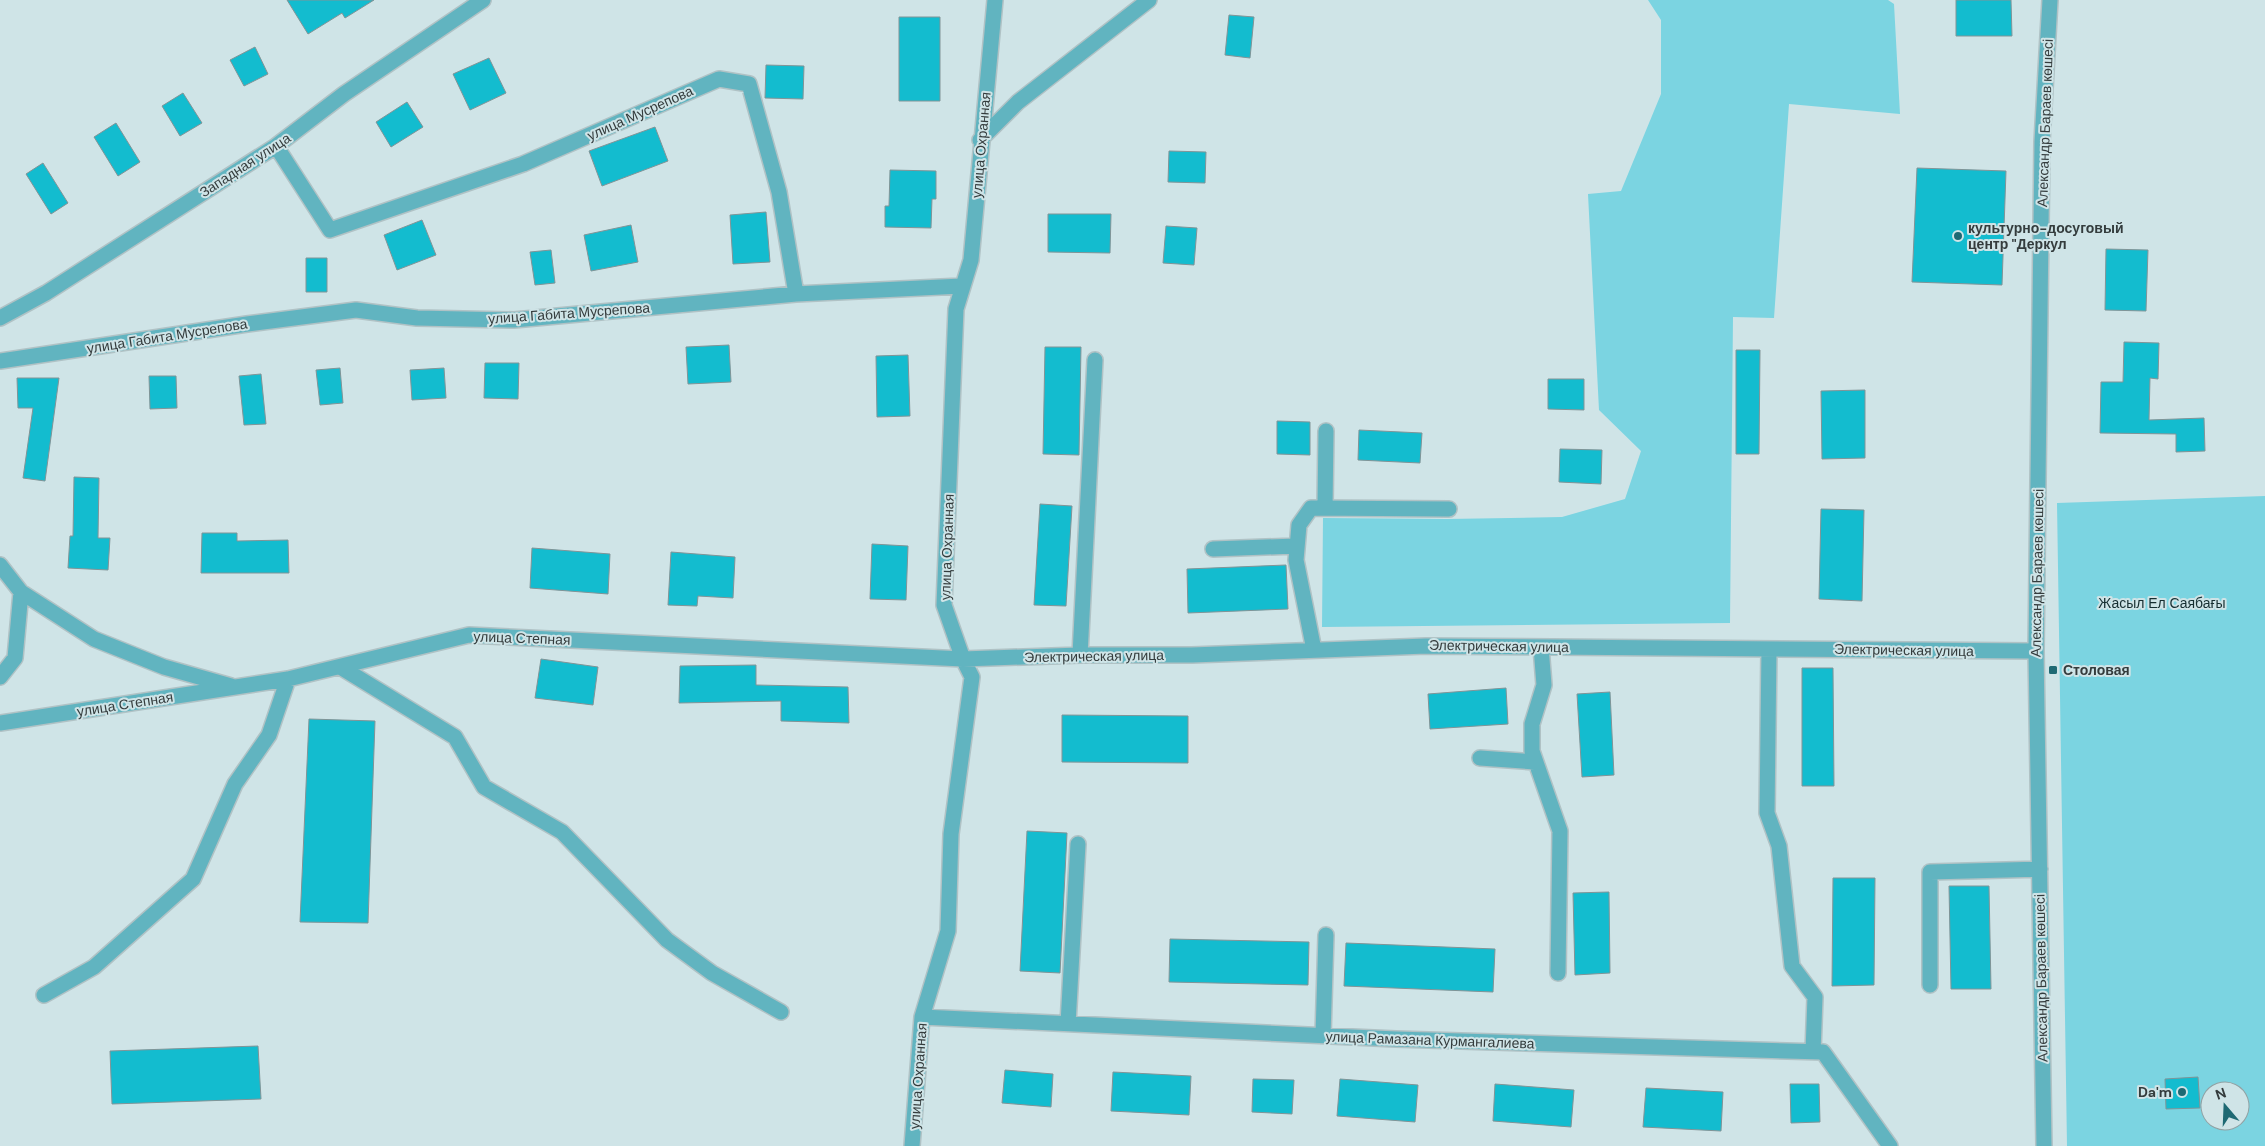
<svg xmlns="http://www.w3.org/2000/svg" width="2265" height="1146" font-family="'DM Sans',sans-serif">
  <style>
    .green { fill: #7bd4e1; fill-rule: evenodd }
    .building { fill: #13bccf; stroke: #819497 }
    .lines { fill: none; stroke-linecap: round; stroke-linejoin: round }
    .minor-casing { stroke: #b0c2c5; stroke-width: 18 }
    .minor { stroke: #61b4c0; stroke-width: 15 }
    .poi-dot { fill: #1e6973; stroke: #cfe4e7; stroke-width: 2 }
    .labels { text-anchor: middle; stroke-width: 4; stroke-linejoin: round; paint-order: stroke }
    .street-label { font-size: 14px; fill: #343c3d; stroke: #cfe4e7 }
    .poi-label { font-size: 14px; font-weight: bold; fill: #343c3d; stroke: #cfe4e7; text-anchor: start }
    .park-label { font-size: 14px; fill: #162e31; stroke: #cfe4e7 }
  </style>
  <rect width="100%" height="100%" fill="#cfe4e7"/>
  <path class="green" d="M 1648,0 L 1888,0 L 1894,4 L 1900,114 L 1789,104 L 1774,318 L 1733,317 L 1730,623 L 1322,627 L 1323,518 L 1447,519 L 1562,517 L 1625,499 L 1641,451 L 1599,410 L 1588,194 L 1621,191 L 1661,94 L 1661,20 Z
    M 2265,496 L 2265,1146 L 2067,1146 L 2057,503 ZM 2210,1091 L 2240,1091 L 2240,1121 L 2210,1121 Z"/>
  <path class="building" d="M 287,0 L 374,0 L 345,18 L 342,13 L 308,34 Z
    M 1956,0 L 2011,0 L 2012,36 L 1956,36 Z
    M 1229,15 L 1254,17 L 1250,58 L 1225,55 Z
    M 899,17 L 940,17 L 940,101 L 899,101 Z
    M 255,47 L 268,74 L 244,86 L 230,60 Z
    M 489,58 L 506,93 L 470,110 L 453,74 Z
    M 766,65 L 804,66 L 803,99 L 765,98 Z
    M 183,93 L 202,123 L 180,136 L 162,106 Z
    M 407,102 L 423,127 L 391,147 L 376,122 Z
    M 116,123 L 140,162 L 118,176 L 94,137 Z
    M 655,127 L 668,161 L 602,186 L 589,151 Z
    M 1169,151 L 1206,152 L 1205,183 L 1168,182 Z
    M 43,163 L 68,203 L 51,214 L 26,174 Z
    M 1917,168 L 2006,171 L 2002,285 L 1912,282 Z
    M 890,170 L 936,171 L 936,199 L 932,199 L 931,228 L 885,227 L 885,206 L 889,206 Z
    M 766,212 L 770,262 L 733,264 L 730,215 Z
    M 1048,214 L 1111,214 L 1110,253 L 1048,252 Z
    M 422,220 L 436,255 L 397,270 L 384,235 Z
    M 631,225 L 638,262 L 591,271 L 584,235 Z
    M 1166,226 L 1197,228 L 1194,265 L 1163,263 Z
    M 2106,249 L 2148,250 L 2146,311 L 2105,310 Z
    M 551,250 L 555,283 L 535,285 L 530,252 Z
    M 306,258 L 327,258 L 327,292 L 306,292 Z
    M 2124,342 L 2159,343 L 2158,379 L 2150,378 L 2149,420 L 2204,418 L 2205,451 L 2176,452 L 2176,434 L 2100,433 L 2101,382 L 2123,382 Z
    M 729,345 L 731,382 L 688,384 L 686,347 Z
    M 1045,347 L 1081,347 L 1079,455 L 1043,454 Z
    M 1736,350 L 1760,350 L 1759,454 L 1736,454 Z
    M 908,355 L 910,416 L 877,417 L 876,356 Z
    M 485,363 L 519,363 L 518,399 L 484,398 Z
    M 340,368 L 343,403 L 320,405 L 316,370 Z
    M 444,368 L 446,398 L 412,400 L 410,370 Z
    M 261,374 L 266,424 L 244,425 L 239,376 Z
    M 149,376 L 176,376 L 177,408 L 150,409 Z
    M 17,378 L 59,378 L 45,481 L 23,478 L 33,408 L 18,408 Z
    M 1548,379 L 1584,379 L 1584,410 L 1548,409 Z
    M 1865,390 L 1865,458 L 1822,459 L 1821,391 Z
    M 1277,421 L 1310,422 L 1310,455 L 1277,454 Z
    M 1359,430 L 1422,433 L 1420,463 L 1358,460 Z
    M 1560,449 L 1602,450 L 1601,484 L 1559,482 Z
    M 74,477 L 99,478 L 98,538 L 110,538 L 108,570 L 68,568 L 70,536 L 73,536 Z
    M 1040,504 L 1072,506 L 1066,606 L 1034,605 Z
    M 1821,509 L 1864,510 L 1862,601 L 1819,599 Z
    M 202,533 L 237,533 L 237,541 L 288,540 L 289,573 L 201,573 Z
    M 872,544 L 908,546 L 906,600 L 870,599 Z
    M 532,548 L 610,554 L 608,594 L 530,588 Z
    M 671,552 L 735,557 L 733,598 L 698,596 L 697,606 L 668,605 Z
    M 1286,565 L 1288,609 L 1188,613 L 1187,569 Z
    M 541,659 L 598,667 L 593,705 L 535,698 Z
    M 756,665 L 756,685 L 848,687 L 849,723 L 781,721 L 781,701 L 679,703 L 680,666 Z
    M 1802,668 L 1833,668 L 1834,786 L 1802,786 Z
    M 1506,688 L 1508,724 L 1430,729 L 1428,694 Z
    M 1610,692 L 1614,775 L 1582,777 L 1577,694 Z
    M 1062,715 L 1188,716 L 1188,763 L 1062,762 Z
    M 309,719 L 375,721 L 368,923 L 300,922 Z
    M 1027,831 L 1067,833 L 1060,973 L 1020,971 Z
    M 1833,878 L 1875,878 L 1874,985 L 1832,986 Z
    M 1949,886 L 1989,886 L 1991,989 L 1951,989 Z
    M 1609,892 L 1610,973 L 1575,975 L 1573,893 Z
    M 1170,939 L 1309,942 L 1308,985 L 1169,982 Z
    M 1346,943 L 1495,949 L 1493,992 L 1344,986 Z
    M 258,1046 L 261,1099 L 112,1104 L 110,1051 Z
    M 1005,1070 L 1053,1074 L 1051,1107 L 1002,1103 Z
    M 1113,1072 L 1191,1076 L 1189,1115 L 1111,1111 Z
    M 2198,1077 L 2200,1108 L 2166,1109 L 2165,1079 Z
    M 1253,1079 L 1294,1080 L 1292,1114 L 1252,1112 Z
    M 1340,1079 L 1418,1085 L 1415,1122 L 1337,1116 Z
    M 1495,1084 L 1574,1090 L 1571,1127 L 1493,1121 Z
    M 1790,1084 L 1819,1084 L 1820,1122 L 1791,1123 Z
    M 1646,1088 L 1723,1092 L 1721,1131 L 1643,1127 Z"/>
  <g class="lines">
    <g class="minor-casing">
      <path id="minor" d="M 980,140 L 1018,102 L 1149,0
        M 276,146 L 330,230 L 523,164 L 719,79 L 749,84 L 779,192 L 796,294
        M 0,318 L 46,293 L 276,146 L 344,94 L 483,0
        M 0,361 L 247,324 L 356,310 L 417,318 L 514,320 L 796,294 L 962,286
        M 1325,507 L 1326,431
        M 1213,549 L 1296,546
        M 0,565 L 21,592
        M 1541,647 L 1544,685 L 1532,724 L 1532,751 L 1560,831 L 1558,973
        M 1769,649 L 1767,813 L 1779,846 L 1792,966 L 1815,997 L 1813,1052
        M 1314,650 L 1296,560 L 1299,525 L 1311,508 L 1449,509
        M 1080,655 L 1095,360
        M 342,668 L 455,737 L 484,787 L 562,832 L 667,940 L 712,973 L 781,1012
        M 0,677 L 15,658 L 21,592 L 94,639 L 164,667 L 231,686
        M 0,723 L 288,679 L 469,635 L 963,659 L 1080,655 L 1192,655 L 1426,646 L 2036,651
        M 1480,758 L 1535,762
        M 1930,985 L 1930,872 L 2040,869
        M 44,995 L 94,967 L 193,879 L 235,784 L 269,735 L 288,679
        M 922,1017 L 1396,1039 L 1823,1052 L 1890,1146
        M 1068,1024 L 1078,844
        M 1323,1036 L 1326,935
        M 912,1146 L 922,1017 L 948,931 L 951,834 L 972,677 L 963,659 L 944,605 L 956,309 L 971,260 L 995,0
        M 2044,1146 L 2036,651 L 2042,142 L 2050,0"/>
    </g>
    <use href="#minor" class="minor"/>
  </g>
  <g class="poi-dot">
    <circle cx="1958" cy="236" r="5"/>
    <rect x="2048" y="665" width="10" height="10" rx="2.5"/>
    <circle cx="2182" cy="1092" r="5"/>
  </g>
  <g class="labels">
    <g class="street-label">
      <text transform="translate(640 113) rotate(-24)" y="5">улица Мусрепова</text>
      <text transform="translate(2045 123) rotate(-88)" y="5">Александр Бараев көшесі</text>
      <text transform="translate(981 145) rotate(-85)" y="5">улица Охранная</text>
      <text transform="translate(245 165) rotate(-33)" y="5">Западная улица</text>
      <text transform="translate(569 313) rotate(-4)" y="5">улица Габита Мусрепова</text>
      <text transform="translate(167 336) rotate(-9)" y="5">улица Габита Мусрепова</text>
      <text transform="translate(947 547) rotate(-88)" y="5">улица Охранная</text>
      <text transform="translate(2037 573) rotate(-89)" y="5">Александр Бараев көшесі</text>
      <text transform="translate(522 638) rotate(2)" y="5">улица Степная</text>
      <text transform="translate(1499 646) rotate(1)" y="5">Электрическая улица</text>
      <text transform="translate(1904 650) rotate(1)" y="5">Электрическая улица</text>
      <text transform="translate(1094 656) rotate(-1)" y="5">Электрическая улица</text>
      <text transform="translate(125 704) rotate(-9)" y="5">улица Степная</text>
      <text transform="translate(2041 978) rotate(-91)" y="5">Александр Бараев көшесі</text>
      <text transform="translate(1430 1040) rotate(2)" y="5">улица Рамазана Курмангалиева</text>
      <text transform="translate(918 1076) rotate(-86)" y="5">улица Охранная</text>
    </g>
    <g class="poi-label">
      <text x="1968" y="233">культурно-досуговый<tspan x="1968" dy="16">центр "Деркул</tspan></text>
      <text x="2063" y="675">Столовая</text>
      <text x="2172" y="1097" text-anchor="end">Da'm</text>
    </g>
    <g class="park-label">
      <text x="2162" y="608">Жасыл Ел Саябағы</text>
    </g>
  </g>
  <g transform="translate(2225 1106) rotate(341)"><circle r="24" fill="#cfe4e7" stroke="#91a1a3"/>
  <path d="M0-4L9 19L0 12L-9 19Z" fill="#1e6973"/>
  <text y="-8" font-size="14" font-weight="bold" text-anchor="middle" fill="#343c3d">N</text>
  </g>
</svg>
